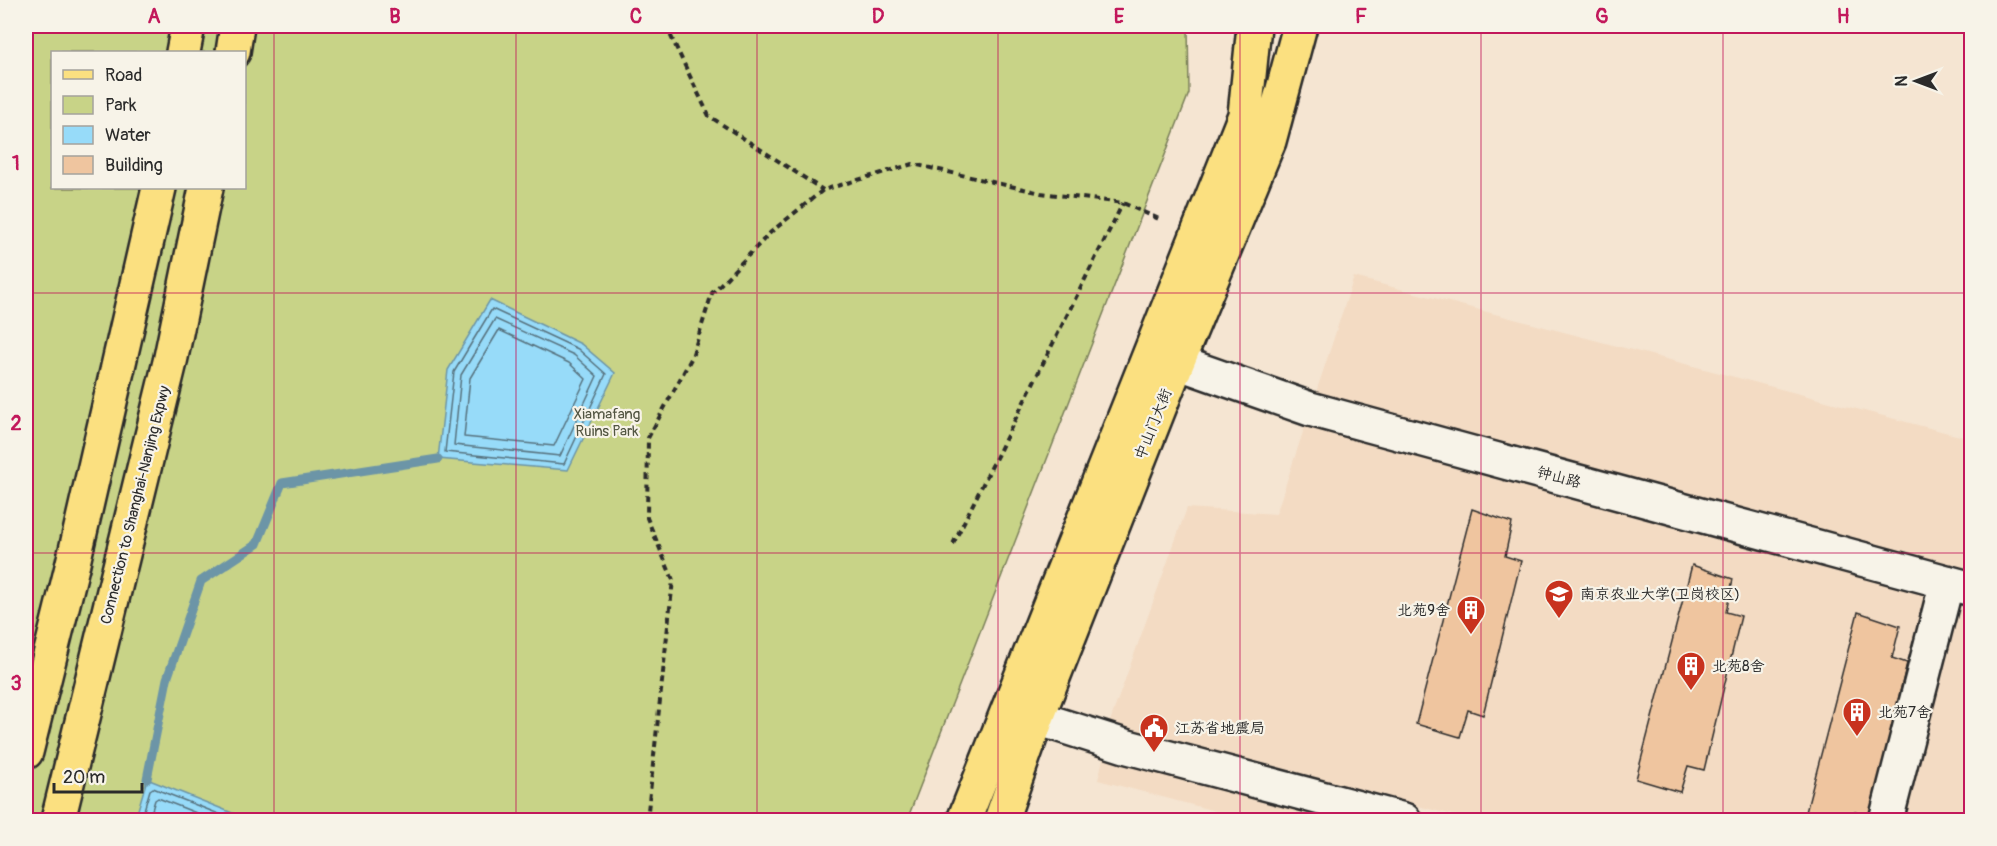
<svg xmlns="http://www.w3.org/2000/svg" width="1997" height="846" font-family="Pangolin,'LXGW WenKai TC',sans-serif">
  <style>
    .built { fill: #f3dbc3 }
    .green { fill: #c8d387; stroke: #7a7f59; stroke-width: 1.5; fill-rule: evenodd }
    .water { fill: #97dbf9; stroke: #6c95a7; stroke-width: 1.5 }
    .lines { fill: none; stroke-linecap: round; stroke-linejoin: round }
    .shore { stroke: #56717d; stroke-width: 1.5 }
    .stream { stroke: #6c95a7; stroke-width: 9 }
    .building { fill: #efc59f; stroke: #2b2b2b; stroke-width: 1.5 }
    .minor-casing { stroke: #2b2b2b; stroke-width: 38 }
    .major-casing { stroke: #2b2b2b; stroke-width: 38 }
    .highway-casing { stroke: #2b2b2b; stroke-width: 38 }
    .path { stroke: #2b2b2b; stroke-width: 4; stroke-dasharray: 6 4.5; stroke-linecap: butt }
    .minor { stroke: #f7f3e8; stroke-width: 33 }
    .major { stroke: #fbe080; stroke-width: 33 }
    .highway { stroke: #fbe080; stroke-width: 33 }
    .grid { fill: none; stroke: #c2185b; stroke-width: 1.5; stroke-opacity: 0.55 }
    .labels { text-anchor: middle; stroke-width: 4.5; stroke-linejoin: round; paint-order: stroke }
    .park-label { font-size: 15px; fill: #525542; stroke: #f7f3e8 }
    .street-label { font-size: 15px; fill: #2b2b2b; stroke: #f7f3e8 }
    .poi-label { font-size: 15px; fill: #2b2b2b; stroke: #f7f3e8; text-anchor: start }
    .neatline { fill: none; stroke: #c2185b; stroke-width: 2 }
    .grid-label { font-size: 20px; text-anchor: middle; font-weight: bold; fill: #c2185b }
  </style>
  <rect width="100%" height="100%" fill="#f5e5d2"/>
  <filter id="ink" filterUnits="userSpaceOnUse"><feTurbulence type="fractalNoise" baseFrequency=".0167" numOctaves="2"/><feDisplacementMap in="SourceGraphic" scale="12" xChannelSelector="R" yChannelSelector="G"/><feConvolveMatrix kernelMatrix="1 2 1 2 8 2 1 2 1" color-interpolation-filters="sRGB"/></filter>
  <g filter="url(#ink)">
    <path class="built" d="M 1354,277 L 1971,439 L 1971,820 L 1471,820 L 1109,724 L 1187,508 L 1276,514 Z
      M 1110,729 L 1449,820 L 1249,820 L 1098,780 Z"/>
    <path class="green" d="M 26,26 L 1188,26 L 1189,93 L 907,820 L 26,820 ZM 52,52 L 244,52 L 244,188 L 52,188 Z"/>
    <path class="water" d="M 490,300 L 581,344 L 615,373 L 568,470 L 438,459 L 448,370 Z
      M 147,779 L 250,820 L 135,820 Z"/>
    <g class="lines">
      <path class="shore" d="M 492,309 L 578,349 L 606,374 L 564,464 L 445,452 L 454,372 Z
        M 495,319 L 574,355 L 597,376 L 560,456 L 454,445 L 461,375 Z
        M 499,330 L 569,363 L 586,379 L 554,446 L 464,437 L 470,378 Z
        M 141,820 L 150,790 L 153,788 L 234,820
        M 149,820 L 155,800 L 158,798 L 214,820"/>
      <path class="stream" d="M 147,779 L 167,679 L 201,581 L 257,544 L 282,483 L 438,459"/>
    </g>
    <path class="building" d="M 1472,509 L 1512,523 L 1505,556 L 1521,561 L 1483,715 L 1468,710 L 1460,737 L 1416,724 Z
      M 1692,565 L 1733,579 L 1726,612 L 1741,616 L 1704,770 L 1688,766 L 1680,792 L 1636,779 Z
      M 1858,612 L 1900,626 L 1892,658 L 1907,663 L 1870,817 L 1855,812 L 1852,820 L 1804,820 Z"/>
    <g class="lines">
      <g class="minor-casing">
        <path id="minor" d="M 1151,353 L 1310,409 L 1972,589
          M 1037,718 L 1128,747 L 1404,820
          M 1886,820 L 1947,582"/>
      </g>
      <g class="major-casing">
        <path id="major" d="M 964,820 L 1245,115 L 1254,26
          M 1001,820 L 1037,718 L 1177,363 L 1269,141 L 1300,26"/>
      </g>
      <g class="highway-casing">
        <path id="highway" d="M 183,52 L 188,26
          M 233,52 L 237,26
          M 26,752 L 73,563 L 159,188
          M 58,820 L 170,362 L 206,188"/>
      </g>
      <path class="path" d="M 666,26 L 709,116 L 823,190
        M 953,544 L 1123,203
        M 647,820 L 673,580 L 647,518 L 648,438 L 692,357 L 712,293 L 771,232 L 823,190 L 913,164 L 1041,193 L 1123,203 L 1159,219"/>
      <use href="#minor" class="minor"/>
      <use href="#major" class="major"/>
      <use href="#highway" class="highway"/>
    </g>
  </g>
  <path class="grid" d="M 274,26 L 274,820M 516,26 L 516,820M 757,26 L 757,820M 998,26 L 998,820M 1240,26 L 1240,820M 1481,26 L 1481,820M 1723,26 L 1723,820M 26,293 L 1972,293M 26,553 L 1972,553"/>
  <defs>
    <g id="university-pin" transform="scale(1.5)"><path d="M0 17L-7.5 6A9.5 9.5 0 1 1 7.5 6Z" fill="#c8321e" stroke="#f7f3e8"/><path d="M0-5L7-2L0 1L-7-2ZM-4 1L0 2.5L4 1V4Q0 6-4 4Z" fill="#fff"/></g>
    <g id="building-pin" transform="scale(1.5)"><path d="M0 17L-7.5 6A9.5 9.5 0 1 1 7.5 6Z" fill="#c8321e" stroke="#f7f3e8"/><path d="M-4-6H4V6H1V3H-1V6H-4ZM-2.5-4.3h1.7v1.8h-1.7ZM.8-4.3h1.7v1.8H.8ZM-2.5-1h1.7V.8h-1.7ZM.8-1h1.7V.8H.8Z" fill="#fff"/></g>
    <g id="civic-pin" transform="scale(1.5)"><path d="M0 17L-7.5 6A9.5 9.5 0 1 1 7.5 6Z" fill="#c8321e" stroke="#f7f3e8"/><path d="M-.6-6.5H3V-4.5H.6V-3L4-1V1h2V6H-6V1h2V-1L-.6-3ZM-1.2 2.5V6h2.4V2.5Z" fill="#fff"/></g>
  </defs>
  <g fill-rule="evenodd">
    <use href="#university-pin" x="1559" y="594"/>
    <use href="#building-pin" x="1471" y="610"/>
    <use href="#building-pin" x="1691" y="666"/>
    <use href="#building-pin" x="1857" y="712"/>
    <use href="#civic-pin" x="1154" y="728"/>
  </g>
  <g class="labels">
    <g class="park-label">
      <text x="607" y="419">Xiamafang<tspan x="607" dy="17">Ruins Park</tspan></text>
    </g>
    <g class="street-label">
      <text transform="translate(1153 424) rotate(-68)" y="5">中山门大街</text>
      <text transform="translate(1559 477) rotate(15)" y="5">钟山路</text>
      <text transform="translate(135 505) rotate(-76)" y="5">Connection to Shanghai-Nanjing Expwy</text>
    </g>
    <g class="poi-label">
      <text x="1580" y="599">南京农业大学(卫岗校区)</text>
      <text x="1450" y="615" text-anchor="end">北苑9舍</text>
      <text x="1712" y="671">北苑8舍</text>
      <text x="1878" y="717">北苑7舍</text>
      <text x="1175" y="733">江苏省地震局</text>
    </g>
  </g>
  <rect width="1997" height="846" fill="none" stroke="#f7f3e8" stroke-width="66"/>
  <rect x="51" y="51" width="195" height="138" fill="#f7f3e8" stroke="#a5a39c" stroke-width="1.5"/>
  <rect x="63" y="70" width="30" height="9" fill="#fbe080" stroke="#a5a39c" stroke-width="1.5"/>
  <text x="105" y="81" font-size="18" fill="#2b2b2b">Road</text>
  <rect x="63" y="96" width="30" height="18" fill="#c8d387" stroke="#a5a39c" stroke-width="1.5"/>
  <text x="105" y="111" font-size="18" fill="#2b2b2b">Park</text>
  <rect x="63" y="126" width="30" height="18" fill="#97dbf9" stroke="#a5a39c" stroke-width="1.5"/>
  <text x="105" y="141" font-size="18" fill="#2b2b2b">Water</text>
  <rect x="63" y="156" width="30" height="18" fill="#efc59f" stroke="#a5a39c" stroke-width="1.5"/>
  <text x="105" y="171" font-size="18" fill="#2b2b2b">Building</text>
  <g transform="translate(1916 81) rotate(270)" stroke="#f7f3e8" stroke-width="4.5" paint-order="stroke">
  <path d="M0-4.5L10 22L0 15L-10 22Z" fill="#2b2b2b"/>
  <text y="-9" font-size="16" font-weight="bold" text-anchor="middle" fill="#2b2b2b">N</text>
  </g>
  <path d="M54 783v9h88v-9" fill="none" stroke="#2b2b2b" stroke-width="3"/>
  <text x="63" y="783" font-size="18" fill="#2b2b2b" stroke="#f7f3e8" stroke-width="4.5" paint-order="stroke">20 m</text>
  <rect x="33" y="33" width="1931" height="780" class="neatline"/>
  <g class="grid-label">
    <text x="154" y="23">A</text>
    <text x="395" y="23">B</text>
    <text x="636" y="23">C</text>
    <text x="878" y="23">D</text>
    <text x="1119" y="23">E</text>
    <text x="1361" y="23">F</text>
    <text x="1602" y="23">G</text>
    <text x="1843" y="23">H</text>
    <text x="16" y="170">1</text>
    <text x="16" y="430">2</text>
    <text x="16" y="690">3</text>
  </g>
</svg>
